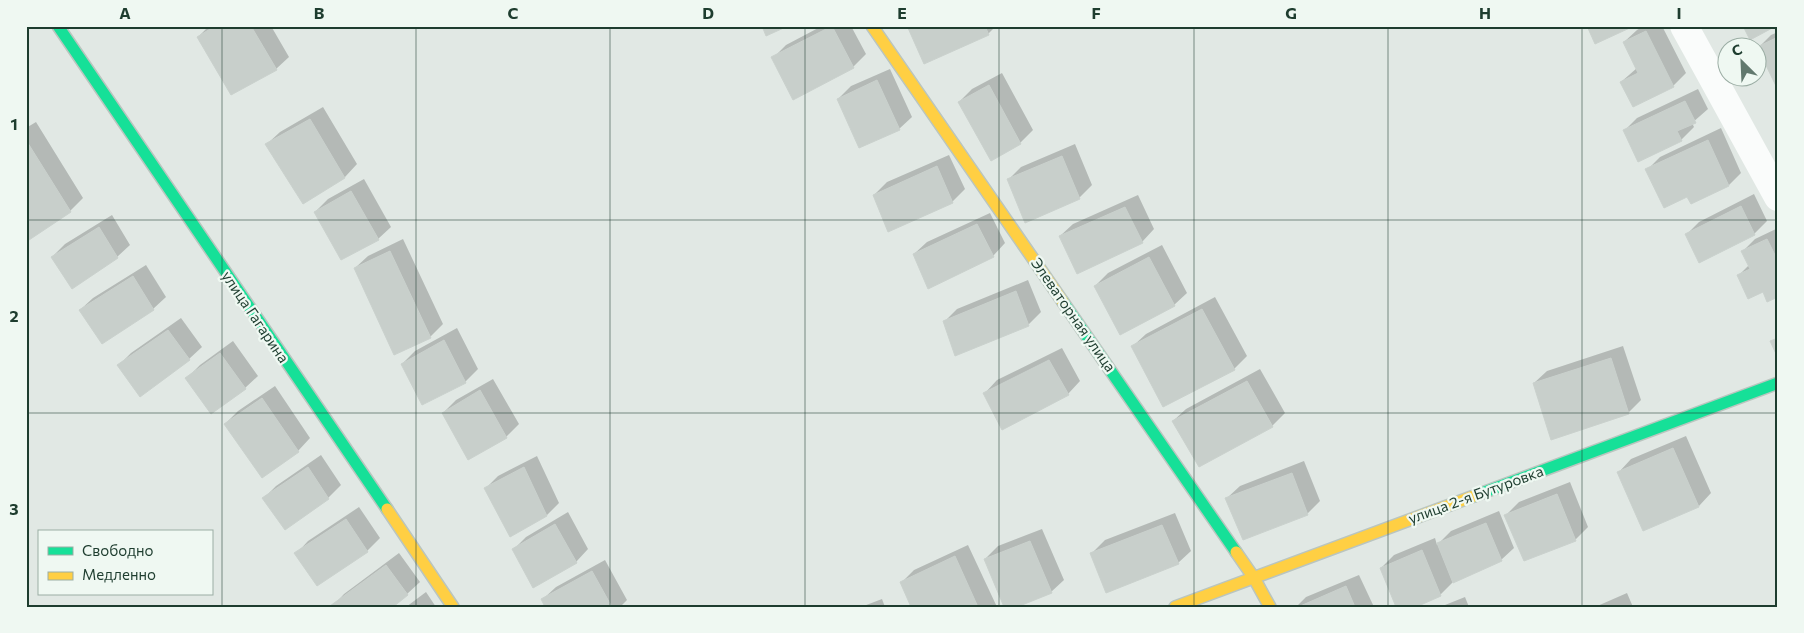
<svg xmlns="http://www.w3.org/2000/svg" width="1804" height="633" font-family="Commissioner,sans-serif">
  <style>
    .shadow { fill: #0003 }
    .building { fill: #c8cfcb; stroke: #cad1cd }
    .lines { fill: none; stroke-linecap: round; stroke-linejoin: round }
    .fast-casing { stroke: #bac5bf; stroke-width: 14 }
    .slow-casing { stroke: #bac5bf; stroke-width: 14 }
    .street { stroke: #fafcfb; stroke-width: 28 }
    .fast { stroke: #16e098; stroke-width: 11 }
    .slow { stroke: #ffcf43; stroke-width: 11 }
    .grid { fill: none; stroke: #1e3d2f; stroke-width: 1; stroke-opacity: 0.55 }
    .labels { text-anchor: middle; stroke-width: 4.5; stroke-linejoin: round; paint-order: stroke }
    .street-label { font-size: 15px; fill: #1e3d2f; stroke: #eff8f2 }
    .neatline { fill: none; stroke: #1e3d2f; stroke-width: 2 }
    .grid-label { font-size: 16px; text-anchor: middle; font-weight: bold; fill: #1e3d2f }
  </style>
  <rect width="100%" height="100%" fill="#e1e8e4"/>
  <path class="shadow" d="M 209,26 L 271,26 L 289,57 L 276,69 L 198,37 Z
    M 822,26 L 851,26 L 866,54 L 853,67 L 773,58 L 786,45 Z
    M 912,26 L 996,26 L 988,34 L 910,29 Z
    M 1644,26 L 1662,26 L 1686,73 L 1673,86 L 1621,82 L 1637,68 L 1624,42 L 1637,30 Z
    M 1778,32 L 1778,87 L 1758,48 L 1771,35 Z
    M 890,69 L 912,117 L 899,129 L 838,99 L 851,86 Z
    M 1002,73 L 1033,130 L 1020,143 L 959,102 L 972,89 Z
    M 1698,89 L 1708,109 L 1692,123 L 1694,127 L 1681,140 L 1624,131 L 1637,118 Z
    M 323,107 L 357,164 L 345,177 L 303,202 L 267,144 L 280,132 Z
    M 36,122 L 83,198 L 70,211 L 26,240 L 26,207 L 28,206 L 26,204 L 26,128 Z
    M 1721,128 L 1741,173 L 1729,185 L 1692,203 L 1688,195 L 1647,170 L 1660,157 Z
    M 1075,144 L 1092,185 L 1079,198 L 1009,179 L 1021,167 Z
    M 949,155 L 965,189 L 952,202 L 874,195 L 887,182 Z
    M 364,179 L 391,227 L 378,239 L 315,212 L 328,199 Z
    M 1754,194 L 1767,221 L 1754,234 L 1700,262 L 1686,235 L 1699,222 Z
    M 1138,195 L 1154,229 L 1142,242 L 1060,236 L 1073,224 Z
    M 990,213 L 1005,243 L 993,256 L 914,254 L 927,242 Z
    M 112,215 L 130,245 L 117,257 L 52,257 L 65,244 Z
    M 1778,228 L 1778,296 L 1763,290 L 1738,276 L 1749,265 L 1743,251 L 1755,239 Z
    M 403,239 L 443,324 L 430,337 L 355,268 L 368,256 Z
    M 1162,245 L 1187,293 L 1174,305 L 1095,286 L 1108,273 Z
    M 146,265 L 166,297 L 153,309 L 80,310 L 93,298 Z
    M 1028,280 L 1041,312 L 1029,324 L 956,354 L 944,322 L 957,309 Z
    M 1215,297 L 1247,356 L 1234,369 L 1133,346 L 1146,334 Z
    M 181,318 L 202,347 L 189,359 L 119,365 L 131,353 Z
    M 457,328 L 478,369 L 465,382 L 402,364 L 415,351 Z
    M 233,341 L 258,376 L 245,388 L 187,378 L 200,365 Z
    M 1623,346 L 1641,400 L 1628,413 L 1534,383 L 1547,371 Z
    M 1062,348 L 1080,381 L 1068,394 L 985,393 L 997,380 Z
    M 1260,369 L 1285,413 L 1272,426 L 1173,421 L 1186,409 Z
    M 493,379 L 519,424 L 506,437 L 469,458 L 443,413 L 456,400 Z
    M 275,386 L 310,438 L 298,451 L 225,424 L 238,411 Z
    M 1686,436 L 1711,493 L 1699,506 L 1619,472 L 1631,459 Z
    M 321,455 L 341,485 L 328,498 L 264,498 L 276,486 Z
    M 537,456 L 559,503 L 547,515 L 510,536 L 485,489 L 498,476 Z
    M 1304,461 L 1320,501 L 1307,514 L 1227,498 L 1240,486 Z
    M 1570,482 L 1588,527 L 1575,540 L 1506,515 L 1519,502 Z
    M 359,507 L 380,538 L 367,551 L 296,554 L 308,541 Z
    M 1499,511 L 1514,548 L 1501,560 L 1453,582 L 1440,595 L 1381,568 L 1394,555 L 1435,538 L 1437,545 L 1451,531 Z
    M 568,512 L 588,549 L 576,562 L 514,549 L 526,537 Z
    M 1175,513 L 1191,551 L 1178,563 L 1092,553 L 1105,540 Z
    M 1042,529 L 1064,580 L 1051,592 L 985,559 L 998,546 Z
    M 968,545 L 997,607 L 913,607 L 901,583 L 914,570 Z
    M 399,553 L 420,582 L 407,594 L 391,607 L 332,607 L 344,594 Z
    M 605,560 L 627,600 L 620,607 L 547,607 L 543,599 L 556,587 Z
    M 1359,575 L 1374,607 L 1296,607 L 1306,597 Z
    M 426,592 L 436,607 L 406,607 Z
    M 1627,593 L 1633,607 L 1595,607 Z
    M 1465,597 L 1469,607 L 1440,607 Z
    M 882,599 L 885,607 L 861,607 Z"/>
  <path class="building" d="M 215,26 L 251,26 L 277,70 L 231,95 L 197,37 Z
    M 762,26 L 788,26 L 766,36 Z
    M 832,26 L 854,68 L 793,100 L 771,57 Z
    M 913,26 L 985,26 L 989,35 L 924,64 L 908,28 Z
    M 1587,26 L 1634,26 L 1595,44 Z
    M 1743,26 L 1776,26 L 1750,40 Z
    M 1646,31 L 1674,87 L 1633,107 L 1620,82 L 1638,73 L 1623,42 Z
    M 1778,37 L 1778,90 L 1757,47 Z
    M 877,80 L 900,130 L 859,148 L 837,99 Z
    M 989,85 L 1021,144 L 991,161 L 958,102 Z
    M 1685,101 L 1696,123 L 1677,131 L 1682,141 L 1638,162 L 1623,130 Z
    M 310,119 L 345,178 L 303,204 L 265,144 Z
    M 26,140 L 71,212 L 26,242 L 26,210 L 28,209 L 26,206 Z
    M 1708,140 L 1729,186 L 1691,204 L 1687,197 L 1664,208 L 1645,169 Z
    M 1062,156 L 1080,199 L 1025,223 L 1007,179 Z
    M 937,166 L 953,203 L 888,232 L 873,195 Z
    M 351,191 L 379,240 L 341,260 L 314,212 Z
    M 1741,206 L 1755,235 L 1699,263 L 1685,234 Z
    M 1125,207 L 1143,243 L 1077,274 L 1059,236 Z
    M 977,224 L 994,257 L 928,289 L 913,254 Z
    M 99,227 L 118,258 L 72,289 L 51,257 Z
    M 1767,239 L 1778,261 L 1778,297 L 1767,302 L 1763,292 L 1748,299 L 1737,275 L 1750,269 L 1741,251 Z
    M 390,251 L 431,338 L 394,355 L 354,268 Z
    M 1149,257 L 1175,306 L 1120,335 L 1094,286 Z
    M 133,276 L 154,310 L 102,344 L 79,310 Z
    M 1016,291 L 1029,326 L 955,356 L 943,321 Z
    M 1202,309 L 1235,370 L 1163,407 L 1131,346 Z
    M 168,330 L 190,360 L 140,397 L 117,365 Z
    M 1778,338 L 1778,358 L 1770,341 Z
    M 444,340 L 466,383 L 422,405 L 401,364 Z
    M 220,353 L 246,389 L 211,414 L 185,378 Z
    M 1611,358 L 1629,414 L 1551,440 L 1533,383 Z
    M 1049,360 L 1069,395 L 1002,430 L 983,393 Z
    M 1247,381 L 1273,427 L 1199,467 L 1172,421 Z
    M 480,390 L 507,438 L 468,460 L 442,413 Z
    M 262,398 L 299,452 L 262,478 L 224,424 Z
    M 1673,448 L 1699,507 L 1643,531 L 1617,472 Z
    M 308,467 L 329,499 L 285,530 L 262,498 Z
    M 524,467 L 547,516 L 510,537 L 484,488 Z
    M 1292,473 L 1308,515 L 1243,540 L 1225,498 Z
    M 1557,494 L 1576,541 L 1524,561 L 1504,515 Z
    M 346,519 L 368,552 L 317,586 L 294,553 Z
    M 1486,523 L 1502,561 L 1453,583 L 1437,543 Z
    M 555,524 L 577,563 L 533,588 L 512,549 Z
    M 1162,525 L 1179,564 L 1106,593 L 1090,553 Z
    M 1030,541 L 1052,593 L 1017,607 L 1004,607 L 984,559 Z
    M 1422,550 L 1441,596 L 1416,607 L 1396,607 L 1380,568 Z
    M 955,556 L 978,607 L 911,607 L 900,582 Z
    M 386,565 L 408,595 L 393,607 L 330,606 Z
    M 592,571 L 612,607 L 545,607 L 541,599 Z
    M 1346,586 L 1355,607 L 1298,607 Z"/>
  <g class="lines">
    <g class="fast-casing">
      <path id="fast" d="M 58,26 L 387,509
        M 1063,302 L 1236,552
        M 1474,496 L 1778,383"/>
    </g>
    <g class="slow-casing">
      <path id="slow" d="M 872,26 L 1063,302
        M 387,509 L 453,607
        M 1236,552 L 1254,578 L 1270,607
        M 1175,607 L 1474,496"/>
    </g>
    <path class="street" d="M 1684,26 L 1778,197"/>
    <use href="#fast" class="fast"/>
    <use href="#slow" class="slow"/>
  </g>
  <path class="grid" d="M 222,26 L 222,607M 416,26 L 416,607M 610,26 L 610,607M 805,26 L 805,607M 999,26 L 999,607M 1194,26 L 1194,607M 1388,26 L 1388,607M 1582,26 L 1582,607M 26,220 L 1778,220M 26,413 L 1778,413"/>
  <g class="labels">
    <g class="street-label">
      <text transform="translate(1073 315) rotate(55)" y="5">Элеваторная улица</text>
      <text transform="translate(255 317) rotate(56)" y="5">улица Гагарина</text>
      <text transform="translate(1476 495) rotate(-20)" y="5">улица 2-я Бутуровка</text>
    </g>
  </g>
  <rect width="1804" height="633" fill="none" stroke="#eff8f2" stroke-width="55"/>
  <rect x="38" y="530" width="175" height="65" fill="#eff8f2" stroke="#9bada4"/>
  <rect x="48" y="547" width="25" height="8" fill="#16e098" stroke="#9bada4"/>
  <text x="82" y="556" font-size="15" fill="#1e3d2f">Свободно</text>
  <rect x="48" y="572" width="25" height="8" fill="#ffcf43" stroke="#9bada4"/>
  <text x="82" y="580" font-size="15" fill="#1e3d2f">Медленно</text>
  <g transform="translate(1742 62) rotate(336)"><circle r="24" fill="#eff8f2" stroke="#9bada4"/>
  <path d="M0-4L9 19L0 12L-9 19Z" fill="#62796e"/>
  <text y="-8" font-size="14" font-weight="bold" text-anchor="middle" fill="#1e3d2f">С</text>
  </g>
  <rect x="28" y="28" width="1748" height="578" class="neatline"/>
  <g class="grid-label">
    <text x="125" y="19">A</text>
    <text x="319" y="19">B</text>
    <text x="513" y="19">C</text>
    <text x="708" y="19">D</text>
    <text x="902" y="19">E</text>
    <text x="1096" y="19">F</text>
    <text x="1291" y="19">G</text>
    <text x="1485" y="19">H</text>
    <text x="1679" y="19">I</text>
    <text x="14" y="130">1</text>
    <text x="14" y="322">2</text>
    <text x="14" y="515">3</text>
  </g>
</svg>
